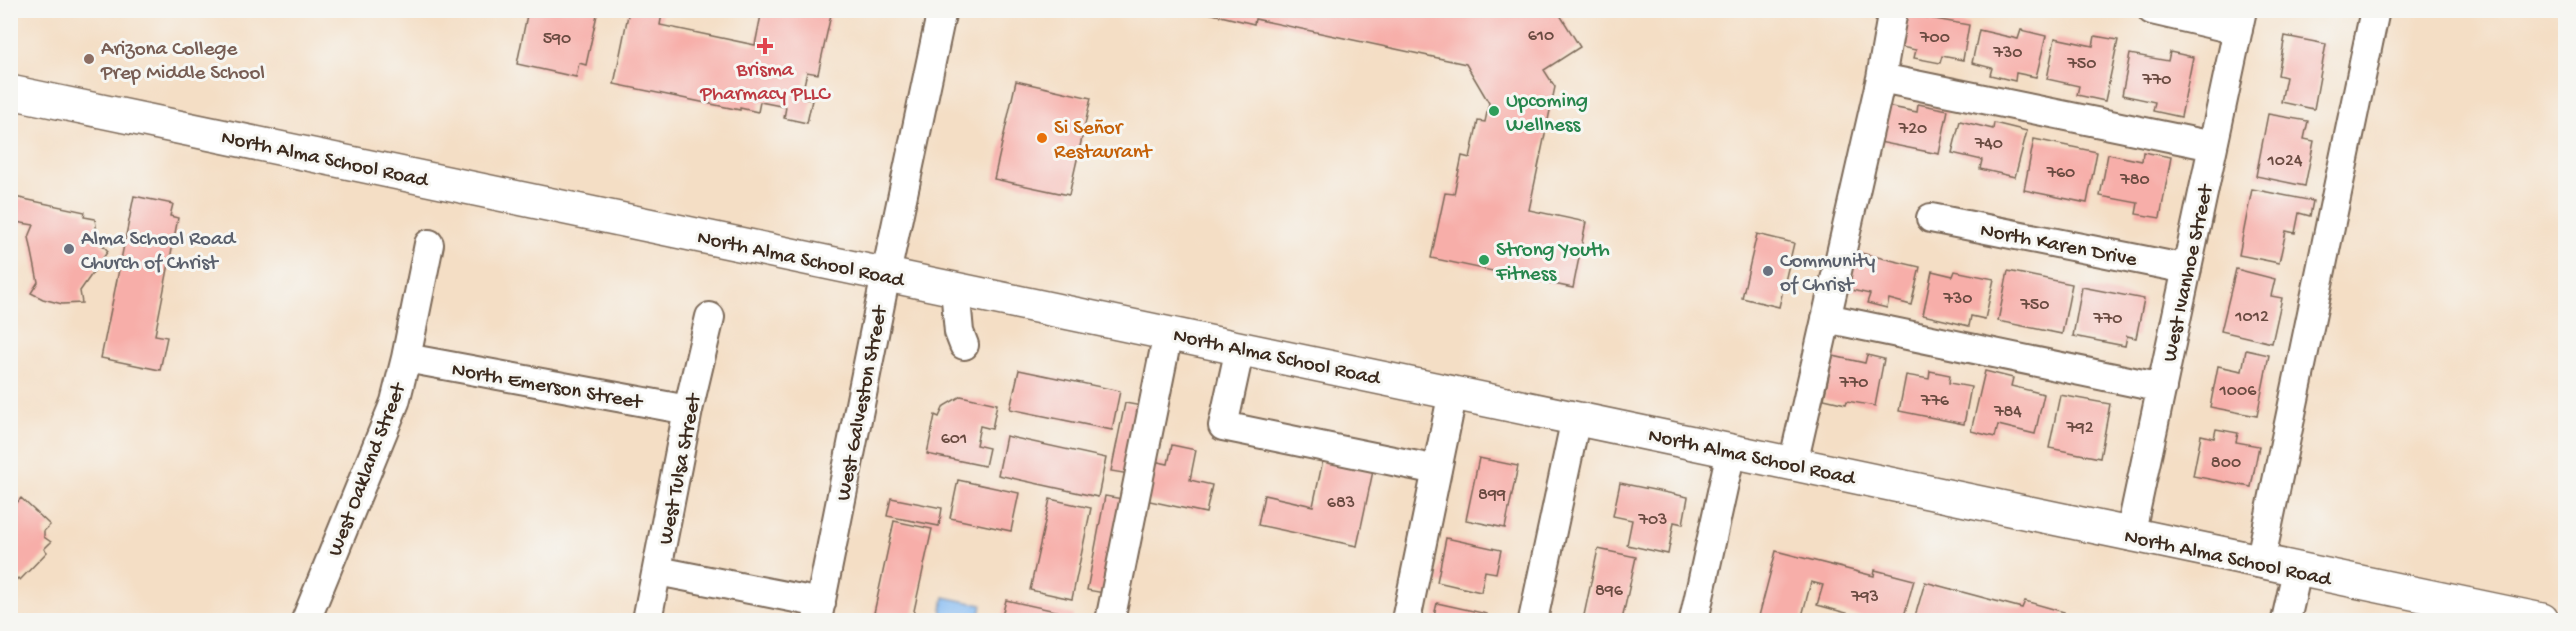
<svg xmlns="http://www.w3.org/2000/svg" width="2576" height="631" font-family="'Gochi Hand',sans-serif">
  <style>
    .water { fill: #83baf3; stroke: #5f7288; stroke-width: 1.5 }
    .building { fill: #f7aea9 }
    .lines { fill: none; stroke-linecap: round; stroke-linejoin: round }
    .minor-casing { stroke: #7c6958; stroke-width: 32 }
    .major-casing { stroke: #7c6958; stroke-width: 36 }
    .minor { stroke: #fff; stroke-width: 28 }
    .major { stroke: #fff; stroke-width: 33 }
    .health-dot { fill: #e0444e; stroke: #f6f6f2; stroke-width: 2 }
    .education-dot { fill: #8d6e63; stroke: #f6f6f2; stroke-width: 2 }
    .leisure-dot { fill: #2e9e5b; stroke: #f6f6f2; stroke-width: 2 }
    .food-dot { fill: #e8710a; stroke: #f6f6f2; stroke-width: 2 }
    .worship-dot { fill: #6b7280; stroke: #f6f6f2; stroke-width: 2 }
    .labels { text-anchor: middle; stroke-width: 6; stroke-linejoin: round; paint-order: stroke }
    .number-label { font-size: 18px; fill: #6a4b41 }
    .education-label { font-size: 21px; fill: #785e54; stroke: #f6f6f2; text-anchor: start }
    .health-label { font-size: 21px; fill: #be3a42; stroke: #f6f6f2 }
    .leisure-label { font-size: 21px; fill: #27864d; stroke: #f6f6f2; text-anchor: start }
    .food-label { font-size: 21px; fill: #c56008; stroke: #f6f6f2; text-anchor: start }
    .street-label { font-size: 21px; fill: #3b2a1e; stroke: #f6f6f2 }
    .worship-label { font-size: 21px; fill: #5b616d; stroke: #f6f6f2; text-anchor: start }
  </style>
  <rect width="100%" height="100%" fill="#f6f6f2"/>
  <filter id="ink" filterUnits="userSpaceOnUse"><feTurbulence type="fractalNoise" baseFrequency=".0167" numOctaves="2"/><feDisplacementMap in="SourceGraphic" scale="12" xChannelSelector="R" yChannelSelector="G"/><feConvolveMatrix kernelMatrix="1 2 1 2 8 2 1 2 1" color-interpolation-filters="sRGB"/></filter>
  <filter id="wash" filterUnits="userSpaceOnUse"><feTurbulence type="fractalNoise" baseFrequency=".008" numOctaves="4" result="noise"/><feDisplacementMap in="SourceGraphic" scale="24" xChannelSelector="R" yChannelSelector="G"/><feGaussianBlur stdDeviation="1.35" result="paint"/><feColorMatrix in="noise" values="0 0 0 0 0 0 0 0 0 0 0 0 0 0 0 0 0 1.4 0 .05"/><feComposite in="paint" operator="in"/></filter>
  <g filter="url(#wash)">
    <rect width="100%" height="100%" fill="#f4dec5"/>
    <path class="water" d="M 944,597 L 982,605 L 979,620 L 941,616 Z"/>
    <g id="blocks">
      <path class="building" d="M 528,10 L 598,10 L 586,65 L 579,63 L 576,77 L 517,64 Z
        M 629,10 L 662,14 L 660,25 L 755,45 L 762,10 L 832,10 L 818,74 L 807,72 L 801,98 L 812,100 L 807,123 L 784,118 L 786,107 L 760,102 L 758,112 L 740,108 L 740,110 L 614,84 Z
        M 1196,10 L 1557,10 L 1580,47 L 1544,70 L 1555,87 L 1529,210 L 1586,222 L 1573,288 L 1431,258 L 1445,193 L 1454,194 L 1462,156 L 1470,158 L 1478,121 L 1485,122 L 1489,103 L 1466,64 L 1255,19 L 1254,24 Z
        M 1907,14 L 1969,25 L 1963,60 L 1942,56 L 1940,63 L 1914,58 L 1916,50 L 1901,47 Z
        M 1979,30 L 2018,39 L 2021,30 L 2046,36 L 2036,77 L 2016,73 L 2015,81 L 1990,75 L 1992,68 L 1972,63 Z
        M 2095,36 L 2118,40 L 2105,101 L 2077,95 L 2079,86 L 2047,79 L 2055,38 L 2093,46 Z
        M 2285,36 L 2326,44 L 2314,109 L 2281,102 L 2286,77 L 2278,75 Z
        M 2170,52 L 2193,57 L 2181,117 L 2153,111 L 2155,102 L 2122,95 L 2130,54 L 2168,61 Z
        M 1016,81 L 1091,98 L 1069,195 L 994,179 Z
        M 1918,104 L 1948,110 L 1939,154 L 1879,142 L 1886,106 L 1917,112 Z
        M 2268,114 L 2308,121 L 2304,139 L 2314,141 L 2305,186 L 2256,176 Z
        M 1960,121 L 1993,129 L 1994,123 L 2027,131 L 2015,177 L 1980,169 L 1982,160 L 1952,153 Z
        M 2034,139 L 2097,152 L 2087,203 L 2024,190 Z
        M 2143,152 L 2171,157 L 2160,218 L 2136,214 L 2138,203 L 2100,196 L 2108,154 L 2142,161 Z
        M 2252,189 L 2313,201 L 2310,216 L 2299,213 L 2295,233 L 2286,231 L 2279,263 L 2239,255 Z
        M 10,196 L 85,212 L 84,217 L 95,219 L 98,240 L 108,251 L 80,291 L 82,303 L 62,304 L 43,299 L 31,293 L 38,282 L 29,237 L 34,225 L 10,221 Z
        M 134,196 L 173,204 L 170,216 L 178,218 L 155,335 L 167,337 L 160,370 L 101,358 Z
        M 1757,234 L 1794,243 L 1779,307 L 1742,298 Z
        M 1856,252 L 1920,267 L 1911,305 L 1889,299 L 1887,308 L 1867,303 L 1870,294 L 1847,289 Z
        M 2236,269 L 2275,279 L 2271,296 L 2282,298 L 2272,343 L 2221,331 Z
        M 1932,271 L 1953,276 L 1955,271 L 1994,279 L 1985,319 L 1971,316 L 1969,326 L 1923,315 Z
        M 2008,271 L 2072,284 L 2062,334 L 1998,321 Z
        M 2082,287 L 2144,299 L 2136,338 L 2127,336 L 2125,346 L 2073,336 Z
        M 2246,350 L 2269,355 L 2257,416 L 2210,407 L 2218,366 L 2242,371 Z
        M 1867,355 L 1884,359 L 1875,406 L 1847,401 L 1846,404 L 1824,399 L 1833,356 L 1865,363 Z
        M 1019,370 L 1120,391 L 1112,430 L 1010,409 Z
        M 1930,371 L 1950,375 L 1949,383 L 1971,387 L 1964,424 L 1899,411 L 1906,375 L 1929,379 Z
        M 1985,371 L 2013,378 L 2011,386 L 2044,394 L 2035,434 L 1998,425 L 1995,437 L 1971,431 Z
        M 2060,395 L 2110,404 L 2100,458 L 2049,448 Z
        M 961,396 L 997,404 L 992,429 L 980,426 L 976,445 L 989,448 L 985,466 L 927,454 L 935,415 L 939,417 L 944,406 Z
        M 1125,403 L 1142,406 L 1129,474 L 1111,471 Z
        M 2216,429 L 2238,433 L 2236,442 L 2259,446 L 2251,487 L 2193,476 L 2201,435 L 2214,438 Z
        M 1006,436 L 1106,458 L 1098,497 L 998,475 Z
        M 1172,445 L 1196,450 L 1190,480 L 1212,485 L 1206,513 L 1145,500 L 1153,461 L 1168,464 Z
        M 1479,458 L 1518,466 L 1505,528 L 1466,520 Z
        M 1323,460 L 1373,471 L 1357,546 L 1258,525 L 1264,495 L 1313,506 Z
        M 958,480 L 1019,493 L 1011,531 L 950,518 Z
        M 1620,483 L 1688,497 L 1683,524 L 1674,522 L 1668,554 L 1627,545 L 1632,520 L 1613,516 Z
        M 1105,496 L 1123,499 L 1104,593 L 1087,590 Z
        M 21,498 L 50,525 L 44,531 L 44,537 L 51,542 L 44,549 L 47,552 L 20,580 L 18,578 L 10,586 L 10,505 L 15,505 Z
        M 891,498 L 942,508 L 939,526 L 887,516 Z
        M 1050,499 L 1091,508 L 1072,599 L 1030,590 Z
        M 894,521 L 932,529 L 912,620 L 874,613 Z
        M 1446,538 L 1501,550 L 1496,573 L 1485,571 L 1481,592 L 1437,582 Z
        M 1598,549 L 1636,557 L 1622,620 L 1583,620 Z
        M 1776,551 L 1874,576 L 1875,570 L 1914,580 L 1903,620 L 1860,620 L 1861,617 L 1817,605 L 1823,585 L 1811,582 L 1801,620 L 1758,620 Z
        M 1925,582 L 2022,608 L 2025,601 L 2064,612 L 2061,620 L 1914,620 Z
        M 1006,600 L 1074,615 L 1073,620 L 1001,620 Z
        M 1437,603 L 1487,614 L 1486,620 L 1433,620 Z"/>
    </g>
  </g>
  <g filter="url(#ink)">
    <use href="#blocks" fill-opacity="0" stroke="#7c6958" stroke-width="1.5"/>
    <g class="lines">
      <g class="minor-casing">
        <path id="minor" d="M 2152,10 L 2238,30
          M 1881,78 L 2213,146
          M 1931,218 L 2187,269
          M 955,288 L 959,332 L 964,345
          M 1826,318 L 2162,388
          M 1240,348 L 1223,426 L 1437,470
          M 406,358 L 688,410
          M 1793,464 L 1881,78 L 1893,10
          M 2130,536 L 2242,10
          M 2260,563 L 2375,10
          M 658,571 L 821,603
          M 1111,616 L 1168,333
          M 306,620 L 395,402 L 406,358 L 429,244
          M 647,620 L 688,410 L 710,317
          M 817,620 L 886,274 L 942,10
          M 1406,620 L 1453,392
          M 1533,620 L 1576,418
          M 1694,620 L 1731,451
          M 2286,620 L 2297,571"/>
      </g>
      <g class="major-casing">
        <path id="major" d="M 10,92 L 2542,620"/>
      </g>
      <use href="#minor" class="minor"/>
      <use href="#major" class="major"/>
    </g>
  </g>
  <path class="health-dot" d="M762 37h6v6h6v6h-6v6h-6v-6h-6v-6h6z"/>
  <circle class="education-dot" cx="89" cy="59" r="6"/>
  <g class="leisure-dot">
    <circle cx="1494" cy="111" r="6"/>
    <circle cx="1484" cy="260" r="6"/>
  </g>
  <circle class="food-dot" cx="1042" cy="138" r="6"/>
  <g class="worship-dot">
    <circle cx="69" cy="249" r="6"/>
    <circle cx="1768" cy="271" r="6"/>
  </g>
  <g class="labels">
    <g class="number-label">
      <text x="1541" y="40">610</text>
      <text x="1935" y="42">700</text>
      <text x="557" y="43">590</text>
      <text x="2008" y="57">730</text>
      <text x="2082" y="68">750</text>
      <text x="2157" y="84">770</text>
      <text x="1913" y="133">720</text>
      <text x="1989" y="148">740</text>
      <text x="2285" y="165">1024</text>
      <text x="2061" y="177">760</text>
      <text x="2135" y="184">780</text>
      <text x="1958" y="303">730</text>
      <text x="2035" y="309">750</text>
      <text x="2252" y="321">1012</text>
      <text x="2108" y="323">770</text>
      <text x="1854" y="387">770</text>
      <text x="2238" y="395">1006</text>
      <text x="1935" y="405">776</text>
      <text x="2008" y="416">784</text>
      <text x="2080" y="432">792</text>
      <text x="954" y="443">601</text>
      <text x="2226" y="467">800</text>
      <text x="1492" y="499">899</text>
      <text x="1341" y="507">683</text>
      <text x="1653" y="524">703</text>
      <text x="1609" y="595">896</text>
      <text x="1865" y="601">793</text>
    </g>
    <g class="education-label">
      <text x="101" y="54">Arizona College<tspan x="101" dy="24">Prep Middle School</tspan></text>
    </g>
    <g class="health-label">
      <text x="765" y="75">Brisma<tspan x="765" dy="24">Pharmacy PLLC</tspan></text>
    </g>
    <g class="leisure-label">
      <text x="1506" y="106">Upcoming<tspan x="1506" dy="24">Wellness</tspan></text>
      <text x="1496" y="255">Strong Youth<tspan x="1496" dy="24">Fitness</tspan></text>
    </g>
    <g class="food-label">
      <text x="1054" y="133">Si Señor<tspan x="1054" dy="24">Restaurant</tspan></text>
    </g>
    <g class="street-label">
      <text transform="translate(325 157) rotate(12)" y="7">North Alma School Road</text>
      <text transform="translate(2059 243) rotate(11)" y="7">North Karen Drive</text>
      <text transform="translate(801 257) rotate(12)" y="7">North Alma School Road</text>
      <text transform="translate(2186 273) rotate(-78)" y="7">West Ivanhoe Street</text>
      <text transform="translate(1277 355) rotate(12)" y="7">North Alma School Road</text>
      <text transform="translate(547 384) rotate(10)" y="7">North Emerson Street</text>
      <text transform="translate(860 403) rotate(-79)" y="7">West Galveston Street</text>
      <text transform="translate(1752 455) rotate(12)" y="7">North Alma School Road</text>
      <text transform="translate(365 469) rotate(-69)" y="7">West Oakland Street</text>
      <text transform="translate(678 469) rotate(-79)" y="7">West Tulsa Street</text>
      <text transform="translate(2228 556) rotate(12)" y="7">North Alma School Road</text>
    </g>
    <g class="worship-label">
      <text x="81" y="244">Alma School Road<tspan x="81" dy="24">Church of Christ</tspan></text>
      <text x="1780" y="266">Community<tspan x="1780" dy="24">of Christ</tspan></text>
    </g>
  </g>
  <rect width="2576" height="631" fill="none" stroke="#f6f6f2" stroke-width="36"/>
</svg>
